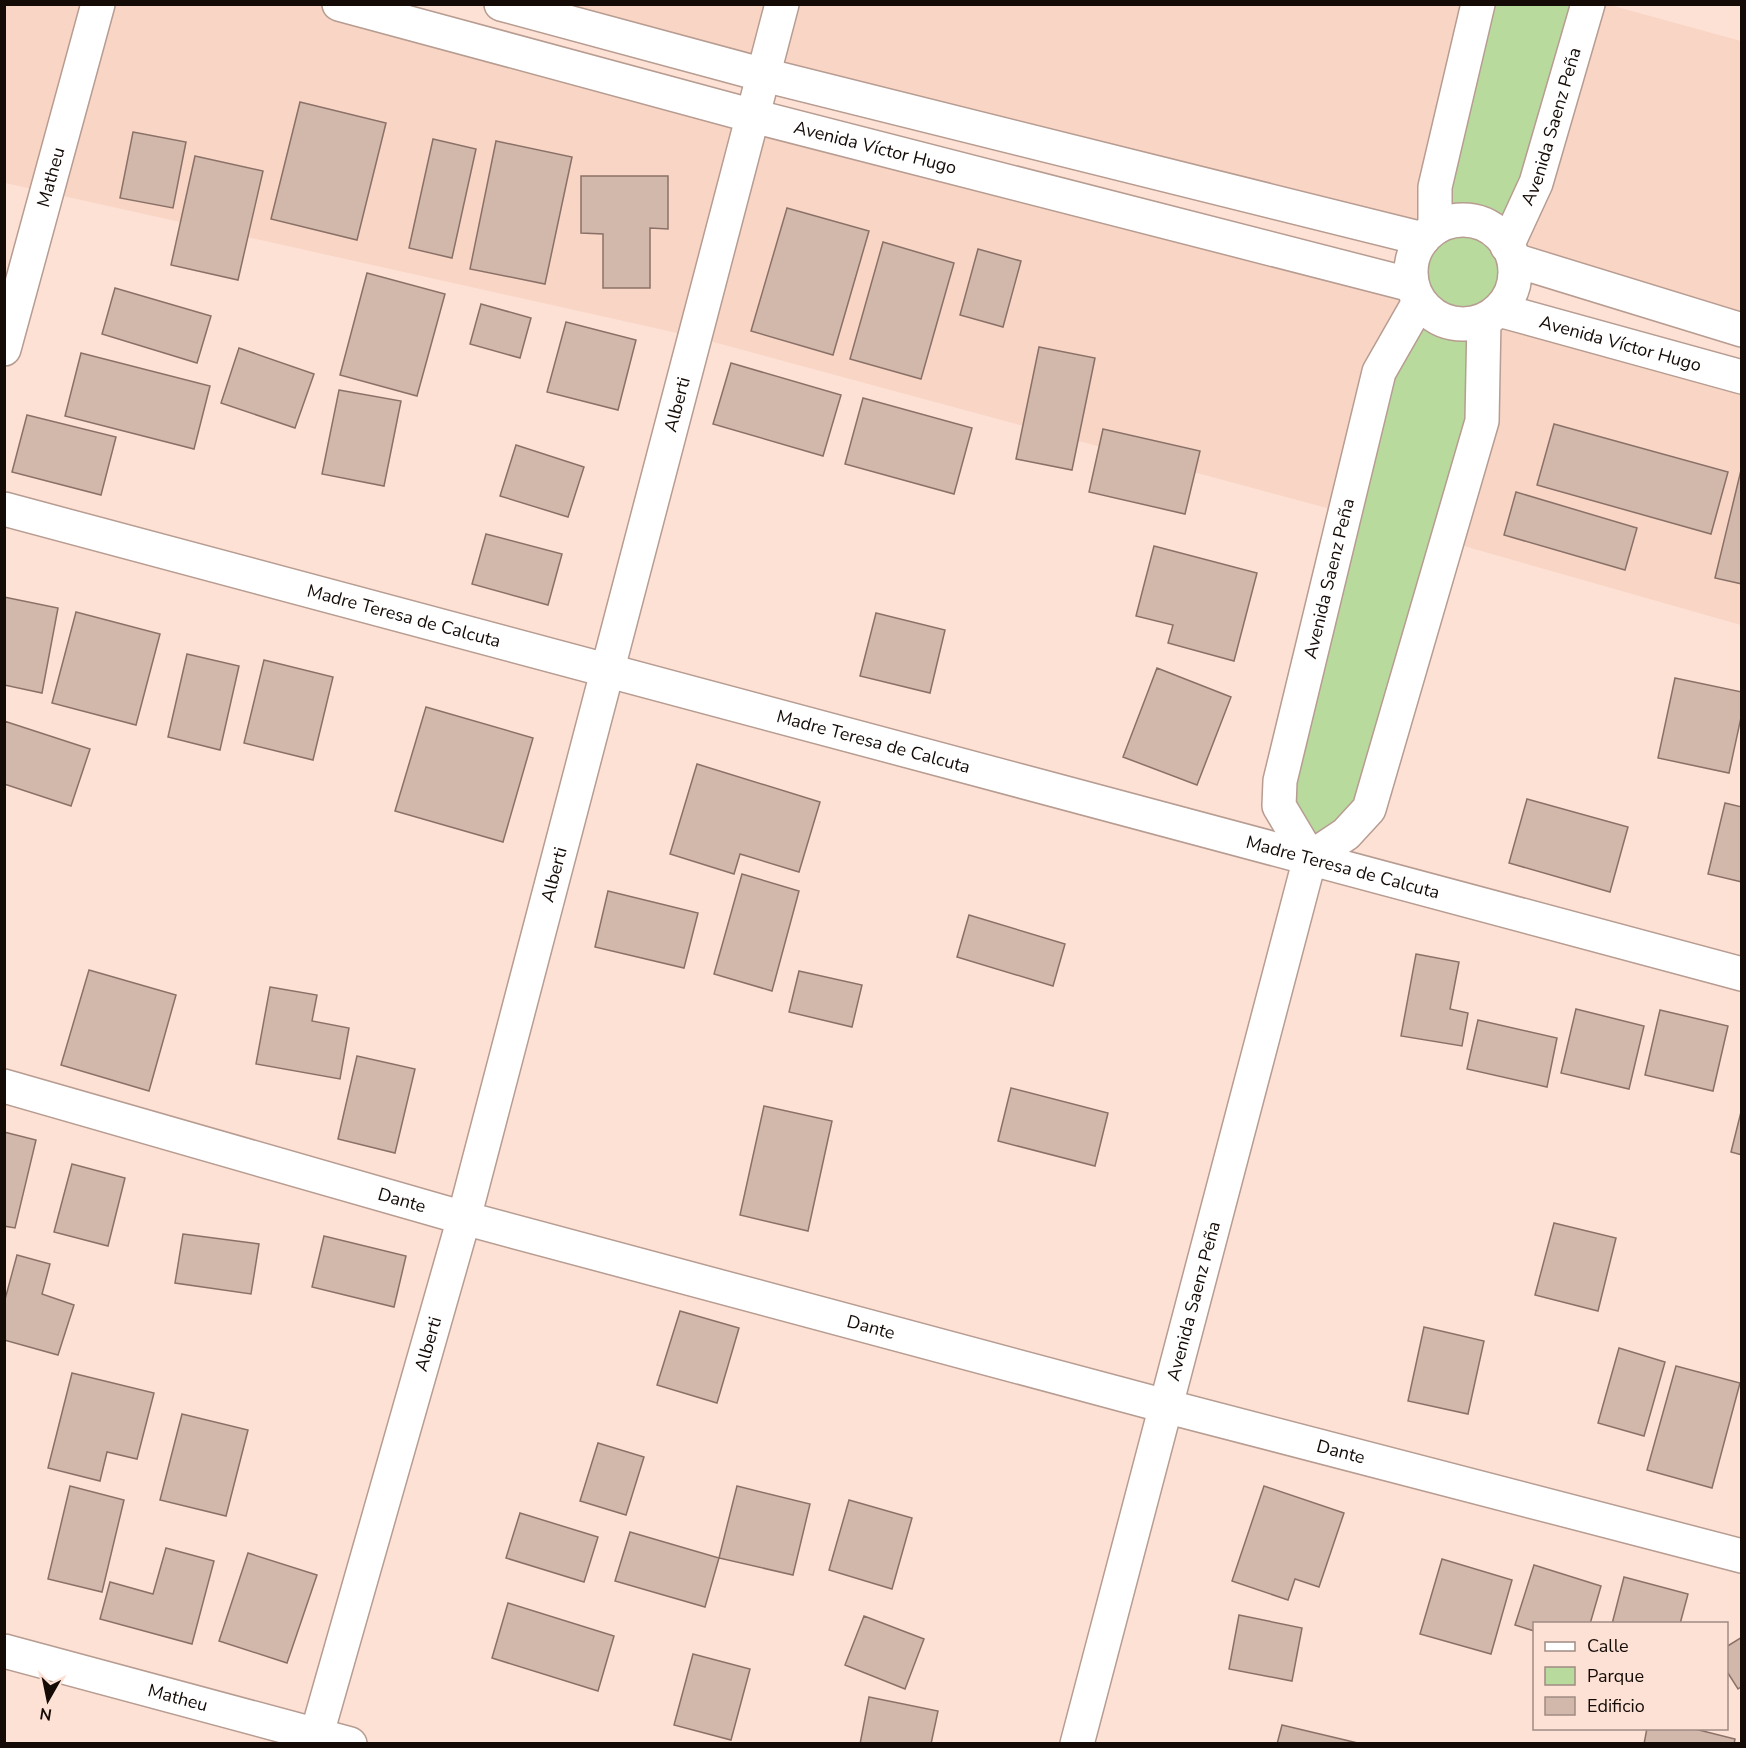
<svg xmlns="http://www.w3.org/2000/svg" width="1746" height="1748" font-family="'Nunito Sans',sans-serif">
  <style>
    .built { fill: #f9d5c5 }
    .green { fill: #b8da9d }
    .building { fill: #d2b7ab; stroke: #8a7167; stroke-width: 1.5 }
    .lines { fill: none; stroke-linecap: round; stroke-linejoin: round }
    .minor-casing { stroke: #b79c91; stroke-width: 36 }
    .secondary-casing { stroke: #b79c91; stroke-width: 36 }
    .minor { stroke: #fff; stroke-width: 33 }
    .secondary { stroke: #fff; stroke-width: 33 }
    .labels { text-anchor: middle; stroke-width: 6; stroke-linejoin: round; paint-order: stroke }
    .street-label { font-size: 18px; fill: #140b07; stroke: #fee1d5 }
  </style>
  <rect width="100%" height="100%" fill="#fee1d5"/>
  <path class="built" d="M 4,5 L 339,5 L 1741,379 L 1741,625 L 1397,527 L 695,337 L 5,183 Z
    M 510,5 L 1610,5 L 1741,41 L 1741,331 Z"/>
  <path class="green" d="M 1478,5 L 1584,5 L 1499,310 L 1369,809 L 1310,858 L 1280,781 L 1412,285 L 1414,253 Z"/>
  <path class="building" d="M 300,102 L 386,123 L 357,240 L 271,219 Z
    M 133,132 L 186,142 L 173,208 L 120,198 Z
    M 433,139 L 476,149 L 452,258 L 409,248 Z
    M 496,141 L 572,157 L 545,284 L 470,269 Z
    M 195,156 L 263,171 L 238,280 L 171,265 Z
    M 581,176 L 668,176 L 668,229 L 650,228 L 650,288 L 603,288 L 603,234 L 581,233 Z
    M 787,208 L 869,231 L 833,355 L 751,331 Z
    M 883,242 L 954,263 L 921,379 L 850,359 Z
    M 978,249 L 1021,261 L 1003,327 L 960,315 Z
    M 367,273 L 445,294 L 417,396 L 340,375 Z
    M 115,288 L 211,316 L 197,363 L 102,334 Z
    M 481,304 L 531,318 L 520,358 L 470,344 Z
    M 566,322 L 636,340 L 618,410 L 547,392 Z
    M 1039,347 L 1095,358 L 1072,470 L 1016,459 Z
    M 239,348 L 314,374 L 295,428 L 221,403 Z
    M 81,353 L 210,386 L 194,449 L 65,416 Z
    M 731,363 L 841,395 L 823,456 L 713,424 Z
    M 339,390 L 401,401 L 384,486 L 322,474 Z
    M 863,398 L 972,428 L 954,494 L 845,464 Z
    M 27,415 L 116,437 L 101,495 L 12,472 Z
    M 1554,424 L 1728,472 L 1711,534 L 1537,485 Z
    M 1103,429 L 1200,451 L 1185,514 L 1089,492 Z
    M 516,445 L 584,467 L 568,517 L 500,496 Z
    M 1742,466 L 1742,584 L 1715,578 Z
    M 1516,492 L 1637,528 L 1625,570 L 1504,535 Z
    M 486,534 L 562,554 L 548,605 L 472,584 Z
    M 1154,546 L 1257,573 L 1234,661 L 1168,643 L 1173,625 L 1136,616 Z
    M 4,597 L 58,608 L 42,693 L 4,685 Z
    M 76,612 L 160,634 L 136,725 L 52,703 Z
    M 876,613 L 945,630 L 930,693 L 860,676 Z
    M 187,654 L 239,666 L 220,750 L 168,737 Z
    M 264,660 L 333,677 L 313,760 L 244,743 Z
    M 1157,668 L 1231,697 L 1197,785 L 1123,757 Z
    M 1675,678 L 1742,692 L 1742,713 L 1729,773 L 1658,758 Z
    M 426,707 L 533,738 L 503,842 L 395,811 Z
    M 4,721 L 90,749 L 71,806 L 4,784 Z
    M 697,764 L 820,802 L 799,872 L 740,854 L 734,874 L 670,854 Z
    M 1527,799 L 1628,827 L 1610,892 L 1509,863 Z
    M 1725,803 L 1742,807 L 1742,882 L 1708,874 Z
    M 742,874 L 799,891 L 772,991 L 714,974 Z
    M 608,891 L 698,913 L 684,968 L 595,947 Z
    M 969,915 L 1065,944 L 1053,986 L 957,957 Z
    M 1416,954 L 1459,962 L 1450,1009 L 1468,1013 L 1462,1046 L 1401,1036 Z
    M 89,970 L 176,995 L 149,1091 L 61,1065 Z
    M 799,971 L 862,985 L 852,1027 L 789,1012 Z
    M 270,987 L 317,995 L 312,1021 L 349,1028 L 340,1079 L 256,1064 Z
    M 1576,1009 L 1644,1026 L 1629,1089 L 1561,1073 Z
    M 1660,1010 L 1728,1026 L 1713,1091 L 1645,1075 Z
    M 1478,1020 L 1557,1038 L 1547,1087 L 1467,1069 Z
    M 357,1056 L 415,1069 L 395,1153 L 338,1139 Z
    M 1011,1088 L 1108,1113 L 1095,1166 L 998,1141 Z
    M 764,1106 L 832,1121 L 808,1231 L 740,1215 Z
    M 1742,1108 L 1742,1155 L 1731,1152 Z
    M 4,1132 L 36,1140 L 15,1228 L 4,1226 Z
    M 72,1164 L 125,1178 L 108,1246 L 54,1232 Z
    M 1554,1223 L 1616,1238 L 1598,1311 L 1535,1295 Z
    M 183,1234 L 259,1244 L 251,1294 L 175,1283 Z
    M 324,1236 L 406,1256 L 394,1307 L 312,1287 Z
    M 17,1255 L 50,1264 L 42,1294 L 74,1305 L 58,1355 L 4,1340 L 4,1303 Z
    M 680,1311 L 739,1328 L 717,1403 L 657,1385 Z
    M 1424,1327 L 1484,1341 L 1468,1414 L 1408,1401 Z
    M 1619,1348 L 1665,1362 L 1644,1436 L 1598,1423 Z
    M 1676,1366 L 1740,1383 L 1712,1488 L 1647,1470 Z
    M 72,1373 L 154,1393 L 137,1459 L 107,1452 L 100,1481 L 48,1468 Z
    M 182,1414 L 248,1430 L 226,1516 L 160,1500 Z
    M 598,1443 L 644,1457 L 626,1515 L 580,1501 Z
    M 70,1486 L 124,1500 L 102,1592 L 48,1579 Z
    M 737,1486 L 810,1504 L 793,1575 L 719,1558 Z
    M 1264,1486 L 1344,1513 L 1319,1587 L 1295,1579 L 1288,1600 L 1232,1581 Z
    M 849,1500 L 912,1518 L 892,1589 L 829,1570 Z
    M 520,1513 L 598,1537 L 584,1582 L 506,1558 Z
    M 630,1532 L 719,1558 L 705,1607 L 615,1581 Z
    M 166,1548 L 214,1561 L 192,1644 L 100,1619 L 110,1582 L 153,1594 Z
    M 248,1553 L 317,1575 L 287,1663 L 219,1641 Z
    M 1442,1559 L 1512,1580 L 1491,1654 L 1420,1634 Z
    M 1534,1565 L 1601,1586 L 1590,1624 L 1534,1624 L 1534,1631 L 1515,1625 Z
    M 1624,1577 L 1688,1594 L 1680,1624 L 1612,1624 Z
    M 508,1603 L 614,1636 L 598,1691 L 492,1658 Z
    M 1239,1615 L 1302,1628 L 1292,1681 L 1229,1669 Z
    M 864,1616 L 924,1639 L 905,1689 L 845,1665 Z
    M 1742,1637 L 1742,1686 L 1738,1689 L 1726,1670 L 1726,1647 Z
    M 693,1654 L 750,1669 L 731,1740 L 674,1725 Z
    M 869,1697 L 938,1711 L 931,1744 L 860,1744 Z
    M 1282,1725 L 1362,1744 L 1277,1744 Z
    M 1647,1728 L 1691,1728 L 1735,1739 L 1734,1744 L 1644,1744 Z"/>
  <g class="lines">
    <g class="minor-casing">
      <g id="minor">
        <path d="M 1435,228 L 1435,187 L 1478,4"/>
        <path id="s1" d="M 1507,246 L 1536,183 L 1588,4"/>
        <path id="s2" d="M 4,349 L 98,4"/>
        <path id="s3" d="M 4,509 L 1742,974"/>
        <path id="s4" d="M 1310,858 L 1279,806 L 1280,781 L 1379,372 L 1419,302"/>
        <path id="s5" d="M 4,1086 L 464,1218 L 1165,1406 L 1742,1556"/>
        <path id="s6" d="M 4,1651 L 350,1744"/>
        <path id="s7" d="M 314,1744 L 464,1218 L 782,4"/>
        <path id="s8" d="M 1077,1744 L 1310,858 L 1346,834 L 1369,809 L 1482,421 L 1484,320"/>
      </g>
    </g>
    <g class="secondary-casing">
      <g id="secondary">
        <path id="s9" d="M 339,4 L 753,116 L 1412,285"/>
        <path d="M 501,4 L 764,75 L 1423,239"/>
        <circle cx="1463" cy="272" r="52"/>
        <path d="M 1514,260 L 1742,330"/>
        <path id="s10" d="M 1499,310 L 1742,377"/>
      </g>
    </g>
    <use href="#minor" class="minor"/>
    <use href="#secondary" class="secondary"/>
  </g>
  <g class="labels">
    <g class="street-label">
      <text dy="6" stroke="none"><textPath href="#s1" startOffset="128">Avenida Saenz Peña</textPath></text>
      <text dy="6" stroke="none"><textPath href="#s9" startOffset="555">Avenida Víctor Hugo</textPath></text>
      <text dy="6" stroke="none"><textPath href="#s2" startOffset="178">Matheu</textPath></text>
      <text dy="6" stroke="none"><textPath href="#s10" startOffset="126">Avenida Víctor Hugo</textPath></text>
      <text dy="6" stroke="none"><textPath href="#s7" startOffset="1388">Alberti</textPath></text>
      <text dy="6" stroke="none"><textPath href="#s4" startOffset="294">Avenida Saenz Peña</textPath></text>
      <text dy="6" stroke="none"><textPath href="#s3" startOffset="414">Madre Teresa de Calcuta</textPath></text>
      <text dy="6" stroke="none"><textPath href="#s3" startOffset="900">Madre Teresa de Calcuta</textPath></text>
      <text dy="6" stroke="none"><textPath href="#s3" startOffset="1386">Madre Teresa de Calcuta</textPath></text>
      <text dy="6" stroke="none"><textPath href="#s7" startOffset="902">Alberti</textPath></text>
      <text dy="6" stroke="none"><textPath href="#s5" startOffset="414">Dante</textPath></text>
      <text dy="6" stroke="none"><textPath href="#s8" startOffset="458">Avenida Saenz Peña</textPath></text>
      <text dy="6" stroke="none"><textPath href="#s5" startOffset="900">Dante</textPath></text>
      <text dy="6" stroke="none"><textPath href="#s7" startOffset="416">Alberti</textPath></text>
      <text dy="6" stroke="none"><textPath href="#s5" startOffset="1386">Dante</textPath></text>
      <text dy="6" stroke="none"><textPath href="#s6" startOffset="180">Matheu</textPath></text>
    </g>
  </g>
  <rect width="1746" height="1748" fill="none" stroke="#140b07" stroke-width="12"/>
  <rect x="1533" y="1622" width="195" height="108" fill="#fee1d5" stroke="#a08b83" stroke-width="1.5"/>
  <rect x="1545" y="1642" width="30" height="9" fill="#ffffff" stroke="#a08b83" stroke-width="1.5"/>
  <text x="1587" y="1652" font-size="18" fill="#140b07">Calle</text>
  <rect x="1545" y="1667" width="30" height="18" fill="#b8da9d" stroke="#a08b83" stroke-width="1.5"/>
  <text x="1587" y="1682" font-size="18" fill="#140b07">Parque</text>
  <rect x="1545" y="1697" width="30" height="18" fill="#d2b7ab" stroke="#a08b83" stroke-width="1.5"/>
  <text x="1587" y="1712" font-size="18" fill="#140b07">Edificio</text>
  <g transform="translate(48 1700) rotate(189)" stroke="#fee1d5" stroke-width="4.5" paint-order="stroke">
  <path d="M0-4.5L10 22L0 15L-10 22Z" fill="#140b07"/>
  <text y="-9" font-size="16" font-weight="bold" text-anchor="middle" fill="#140b07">N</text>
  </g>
</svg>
